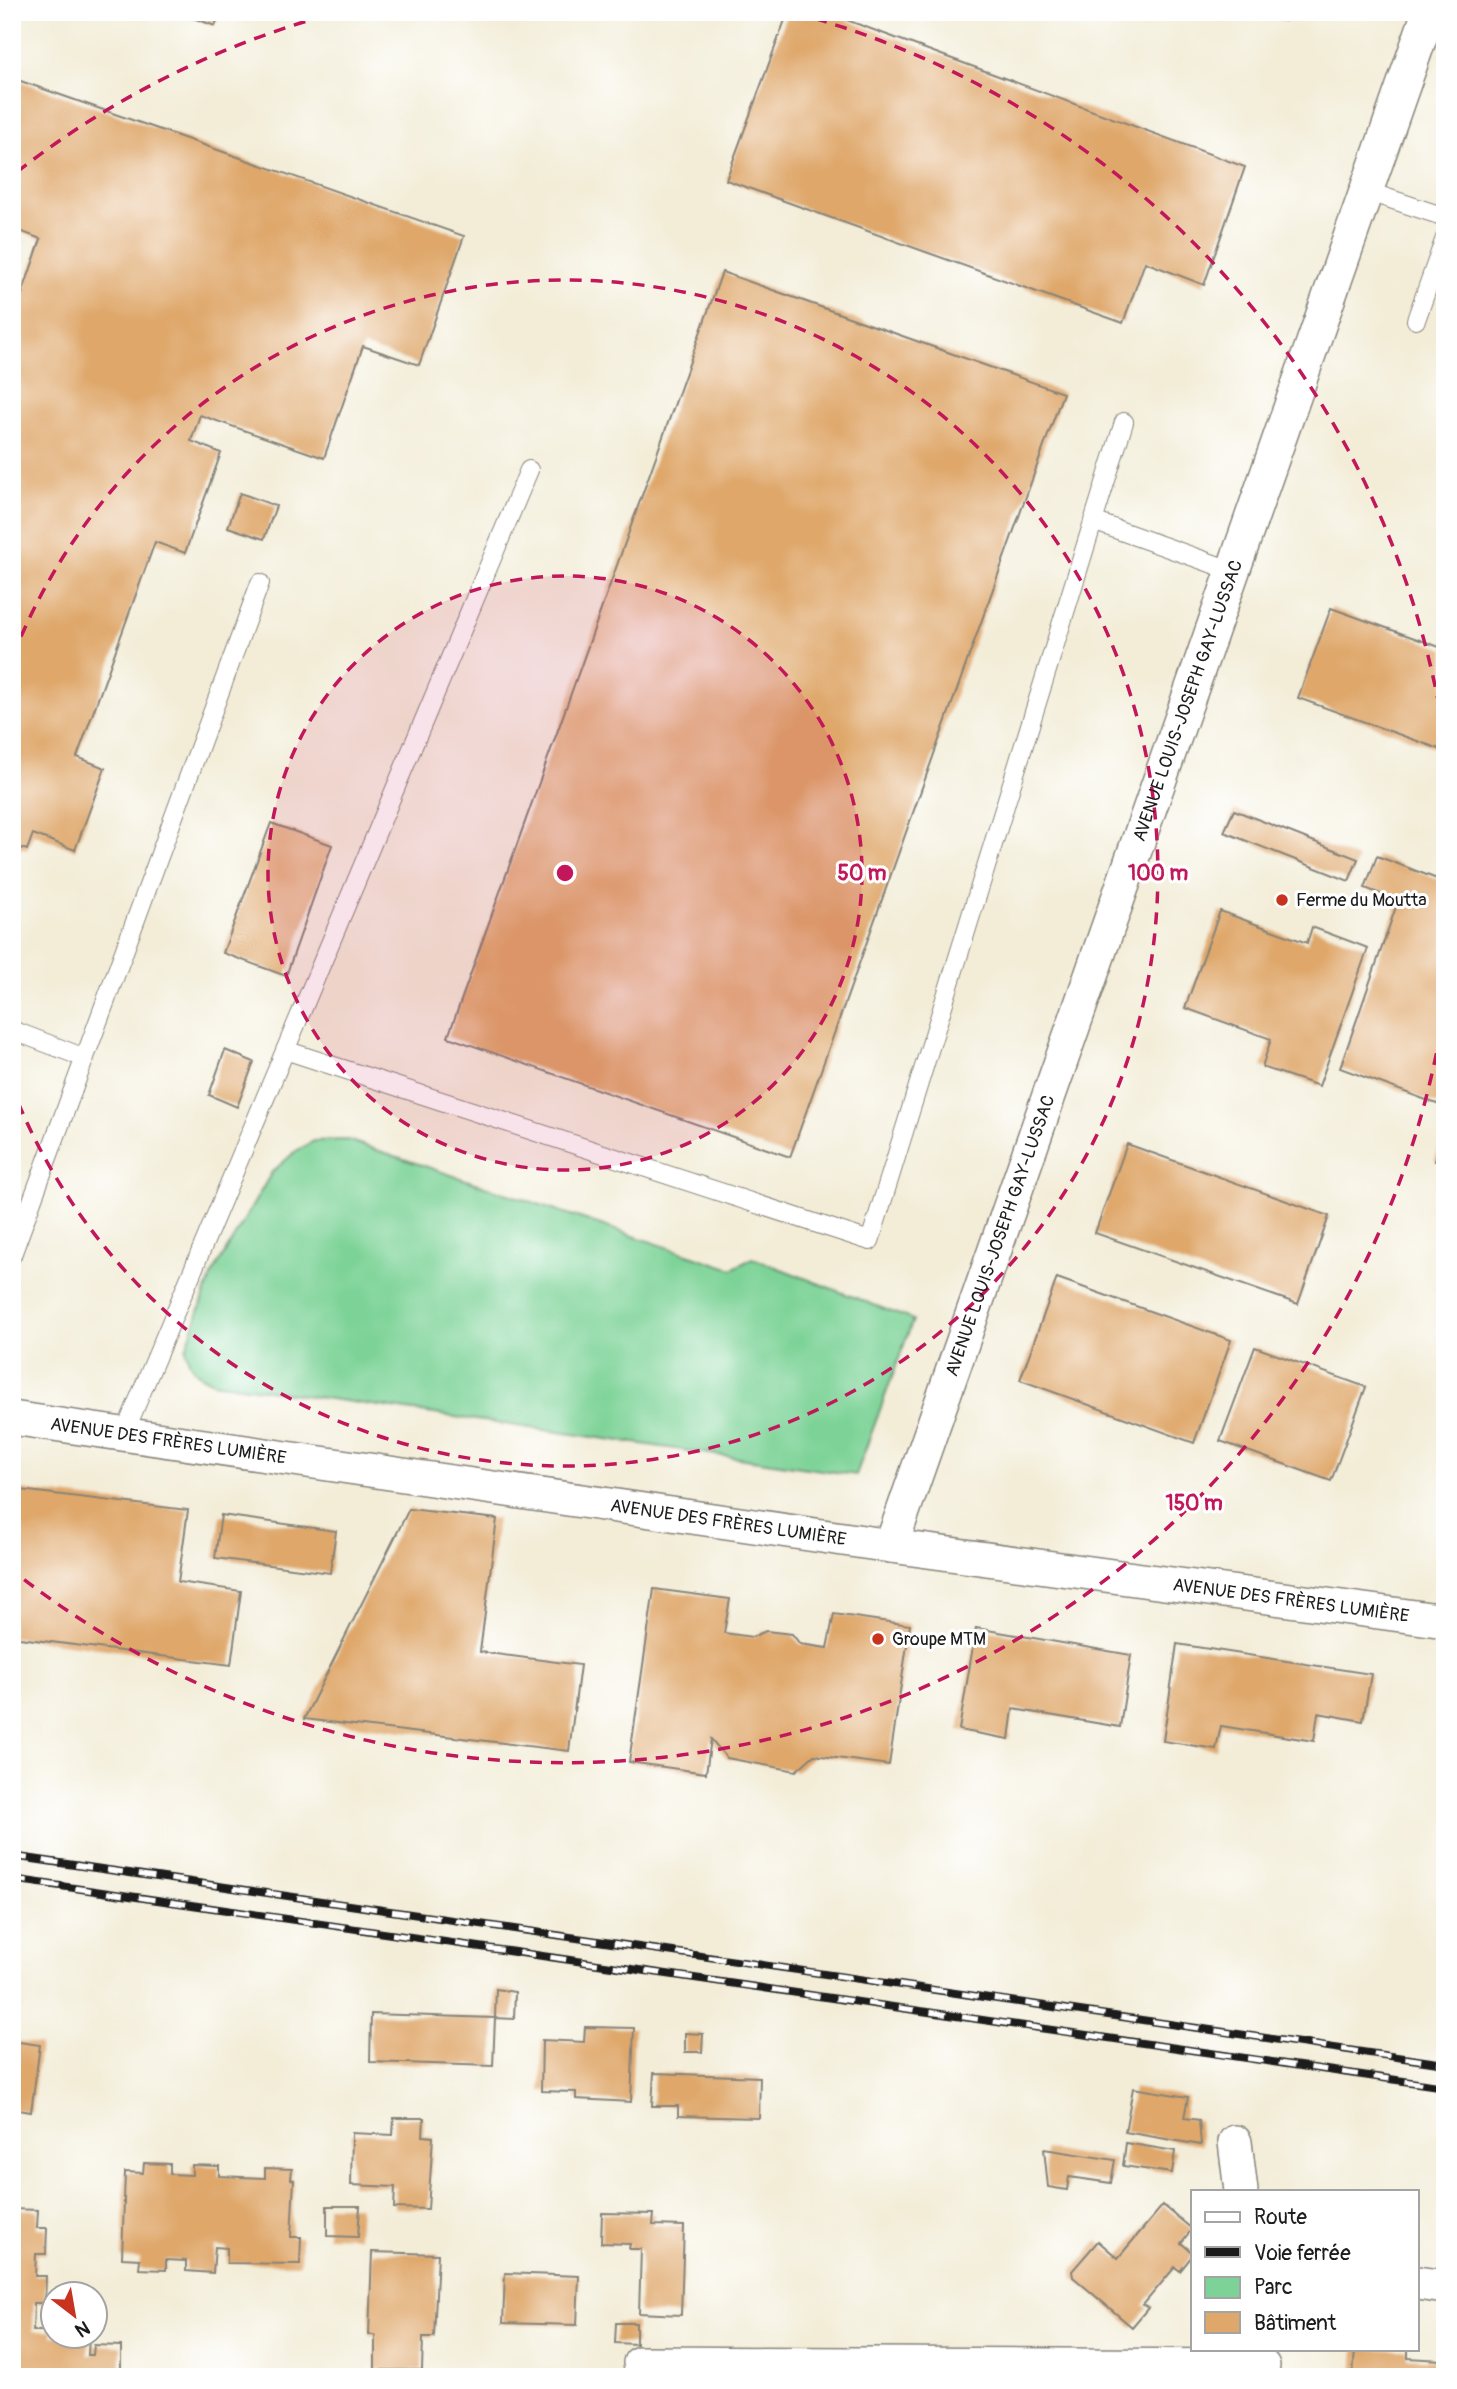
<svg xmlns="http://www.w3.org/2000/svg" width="1457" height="2389" font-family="Pangolin,sans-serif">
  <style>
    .green { fill: #7dd397; stroke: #4c785a; stroke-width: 2 }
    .building { fill: #dfa76a }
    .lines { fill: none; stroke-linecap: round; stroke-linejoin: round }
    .service-casing { stroke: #88847a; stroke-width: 20 }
    .minor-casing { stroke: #88847a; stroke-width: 36 }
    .service { stroke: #fff; stroke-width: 18 }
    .minor { stroke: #fff; stroke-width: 33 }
    .rail-casing { stroke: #1c1c1c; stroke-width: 8 }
    .rail { stroke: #fff; stroke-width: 5; stroke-dasharray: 16; stroke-linecap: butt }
    .ring { fill: none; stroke: #c2185b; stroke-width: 3.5; stroke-dasharray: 12 9 }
    .poi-dot { fill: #c8321e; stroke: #fff; stroke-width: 2.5 }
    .labels { text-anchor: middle; stroke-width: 6; stroke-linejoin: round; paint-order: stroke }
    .street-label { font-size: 18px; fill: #1c1c1c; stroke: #fff }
    .poi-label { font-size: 18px; fill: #1c1c1c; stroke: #fff; text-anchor: start }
    .centre { fill: #c2185b; stroke: #fff; stroke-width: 3.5 }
    .ring-label { font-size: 21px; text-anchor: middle; font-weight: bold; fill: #c2185b; stroke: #fff; stroke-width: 6; stroke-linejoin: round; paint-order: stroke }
  </style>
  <rect width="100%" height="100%" fill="#fff"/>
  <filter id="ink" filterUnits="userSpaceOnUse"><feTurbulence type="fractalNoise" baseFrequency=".0143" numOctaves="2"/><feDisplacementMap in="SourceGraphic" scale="14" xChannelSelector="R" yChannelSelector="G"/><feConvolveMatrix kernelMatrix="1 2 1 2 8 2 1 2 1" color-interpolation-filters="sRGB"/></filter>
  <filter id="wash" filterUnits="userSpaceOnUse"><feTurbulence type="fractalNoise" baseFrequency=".00686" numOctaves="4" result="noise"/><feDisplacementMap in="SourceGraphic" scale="28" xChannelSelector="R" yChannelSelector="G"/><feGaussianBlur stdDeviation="1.57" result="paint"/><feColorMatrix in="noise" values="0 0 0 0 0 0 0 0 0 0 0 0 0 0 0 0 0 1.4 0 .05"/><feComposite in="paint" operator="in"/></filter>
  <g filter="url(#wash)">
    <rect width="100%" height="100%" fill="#f3edd8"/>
    <path class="green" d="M 347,1140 L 732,1269 L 753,1258 L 913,1320 L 856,1475 L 213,1382 C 196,1375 188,1367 186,1348 L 211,1277 L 272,1172 L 296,1151 L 314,1141 Z"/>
    <g id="blocks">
      <path class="building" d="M 177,12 L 220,12 L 215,26 Z
        M 788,12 L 825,12 L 1245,167 L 1204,285 L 1145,262 L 1123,323 L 726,180 Z
        M 1262,12 L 1288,12 L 1285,21 Z
        M 12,78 L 464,236 L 419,365 L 363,346 L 324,458 L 200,415 L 191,441 L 221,453 L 185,553 L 155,542 L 77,757 L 105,768 L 75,850 L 33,834 L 27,850 L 12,845 L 12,323 L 41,239 L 12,228 L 19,206 L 12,204 Z
        M 722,272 L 1063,393 L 790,1157 L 448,1037 Z
        M 240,493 L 276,506 L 264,539 L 228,527 Z
        M 1331,608 L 1445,649 L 1445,751 L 1298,698 Z
        M 1234,810 L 1358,859 L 1349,881 L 1224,832 Z
        M 271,823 L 332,845 L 286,976 L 223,953 Z
        M 1377,856 L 1445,882 L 1445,1107 L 1340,1068 L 1398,901 L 1365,888 Z
        M 1220,911 L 1307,943 L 1312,927 L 1368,948 L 1319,1086 L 1262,1067 L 1271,1039 L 1185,1008 Z
        M 225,1050 L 254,1062 L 237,1107 L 209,1095 Z
        M 1444,1134 L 1445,1134 L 1445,1164 L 1435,1161 Z
        M 1127,1144 L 1329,1216 L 1298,1304 L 1095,1233 Z
        M 1057,1278 L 1231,1340 L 1194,1443 L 1020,1380 Z
        M 1255,1347 L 1366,1387 L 1331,1481 L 1220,1441 Z
        M 12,1489 L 188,1510 L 178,1582 L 241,1591 L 231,1665 L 12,1637 Z
        M 409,1509 L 497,1519 L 480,1652 L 580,1665 L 569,1751 L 304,1719 Z
        M 221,1515 L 336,1531 L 330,1573 L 215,1558 Z
        M 654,1589 L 730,1599 L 724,1633 L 752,1637 L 766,1631 L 792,1634 L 800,1644 L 827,1648 L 834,1614 L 910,1625 L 889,1765 L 814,1755 L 796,1771 L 727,1758 L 711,1739 L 706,1773 L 629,1762 Z
        M 976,1628 L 1131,1655 L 1120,1727 L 1013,1709 L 1009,1739 L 959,1730 Z
        M 1177,1644 L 1371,1674 L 1363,1721 L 1318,1713 L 1314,1741 L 1221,1726 L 1216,1749 L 1163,1741 Z
        M 1443,1668 L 1445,1669 L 1445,1686 L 1441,1685 Z
        M 496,1989 L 515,1992 L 514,2019 L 495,2018 Z
        M 371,2014 L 495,2018 L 493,2066 L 370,2062 Z
        M 585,2027 L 634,2028 L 631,2102 L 576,2099 L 576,2092 L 541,2091 L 542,2040 L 584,2042 Z
        M 685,2033 L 703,2034 L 702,2052 L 685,2052 Z
        M 12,2041 L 40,2045 L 31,2112 L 12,2109 Z
        M 654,2073 L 760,2077 L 759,2118 L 678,2116 L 678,2106 L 652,2106 Z
        M 1133,2088 L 1188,2097 L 1184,2118 L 1199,2120 L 1201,2145 L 1125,2132 Z
        M 394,2118 L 424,2118 L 423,2136 L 433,2137 L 428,2209 L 394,2208 L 395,2187 L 351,2185 L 352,2133 L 393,2135 Z
        M 1126,2143 L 1175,2151 L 1172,2173 L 1123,2166 Z
        M 1044,2149 L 1115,2160 L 1111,2183 L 1069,2177 L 1067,2190 L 1048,2187 Z
        M 144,2163 L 170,2164 L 170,2174 L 192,2175 L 192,2165 L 219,2166 L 219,2176 L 265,2178 L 265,2168 L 292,2169 L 291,2179 L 294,2180 L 291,2237 L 301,2237 L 300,2264 L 227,2263 L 227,2248 L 215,2247 L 213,2273 L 186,2271 L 186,2261 L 166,2260 L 166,2270 L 139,2269 L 140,2259 L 122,2258 L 125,2172 L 143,2173 Z
        M 1163,2205 L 1192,2229 L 1181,2243 L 1193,2253 L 1193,2255 L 1180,2271 L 1175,2267 L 1143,2305 L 1148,2308 L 1132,2327 L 1073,2277 L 1072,2271 L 1098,2241 L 1118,2258 Z
        M 327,2206 L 360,2206 L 358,2237 L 327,2236 Z
        M 12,2209 L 38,2210 L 37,2228 L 47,2228 L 46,2254 L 36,2254 L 35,2276 L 46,2276 L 45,2303 L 34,2303 L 33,2331 L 52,2331 L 52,2336 L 89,2336 L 88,2355 L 93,2355 L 94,2345 L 121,2346 L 121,2377 L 12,2377 Z
        M 602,2213 L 654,2214 L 653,2225 L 684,2226 L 681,2315 L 639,2313 L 641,2249 L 629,2249 L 630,2244 L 601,2243 Z
        M 372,2252 L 438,2254 L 434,2337 L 423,2337 L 422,2370 L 375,2370 L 375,2335 L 369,2335 Z
        M 505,2273 L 579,2276 L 577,2325 L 503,2323 Z
        M 616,2323 L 636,2323 L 636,2344 L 615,2343 Z
        M 1355,2349 L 1408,2350 L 1408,2358 L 1442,2360 L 1441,2377 L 1353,2377 Z"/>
    </g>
  </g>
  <g filter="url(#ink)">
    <use href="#blocks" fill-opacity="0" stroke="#88847a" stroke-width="2"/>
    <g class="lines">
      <g class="service-casing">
        <path id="service" d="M 1366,191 L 1445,217
          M 1416,320 L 1445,238
          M 1093,521 L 1233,571
          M 12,1030 L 85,1058
          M 285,1050 L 870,1241 L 1124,422
          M 12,1255 L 260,583
          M 124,1434 L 529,470"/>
      </g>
      <g class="minor-casing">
        <g id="minor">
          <path id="s1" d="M 12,1418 L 891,1546 L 1445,1621"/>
          <path id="s2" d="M 891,1546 L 1429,12"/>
          <path d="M 1235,2142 L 1241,2191"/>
          <path d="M 1417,2283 L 1445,2287"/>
          <path d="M 640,2363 L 1263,2366"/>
        </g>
      </g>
      <use href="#service" class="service"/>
      <use href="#minor" class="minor"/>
      <g class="rail-casing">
        <path id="rail" d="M 12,1856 L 1445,2064
          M 12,1879 L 1445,2087"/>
      </g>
      <use href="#rail" class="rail"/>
    </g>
  </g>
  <circle cx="565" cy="873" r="297" fill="#c2185b" fill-opacity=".12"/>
  <g class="ring">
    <circle cx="565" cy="873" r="297"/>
    <path d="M13 656A593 593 0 1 1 13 1090"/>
    <path d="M1444 1012A890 890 0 0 1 17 1574M17 172A890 890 0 0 1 335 13M795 13A890 890 0 0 1 1444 734"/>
  </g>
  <g class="poi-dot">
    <circle cx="1282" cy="900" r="7"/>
    <circle cx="878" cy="1639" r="7"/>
  </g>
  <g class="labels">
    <g class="street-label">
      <text dy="6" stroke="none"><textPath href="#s2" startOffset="896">AVENUE LOUIS-JOSEPH GAY-LUSSAC</textPath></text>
      <text dy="6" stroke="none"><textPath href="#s2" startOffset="329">AVENUE LOUIS-JOSEPH GAY-LUSSAC</textPath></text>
      <text dy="6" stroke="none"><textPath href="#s1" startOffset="158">AVENUE DES FRÈRES LUMIÈRE</textPath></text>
      <text dy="6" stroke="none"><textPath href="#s1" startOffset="724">AVENUE DES FRÈRES LUMIÈRE</textPath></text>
      <text dy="6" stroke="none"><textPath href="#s1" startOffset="1292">AVENUE DES FRÈRES LUMIÈRE</textPath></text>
    </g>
    <g class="poi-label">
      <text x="1296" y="906">Ferme du Moutta</text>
      <text x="892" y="1645">Groupe MTM</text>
    </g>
  </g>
  <circle cx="565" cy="873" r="10" class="centre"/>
  <g class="ring-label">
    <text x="862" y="880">50 m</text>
    <text x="1158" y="880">100 m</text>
    <text x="1194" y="1510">150 m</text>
  </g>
  <rect width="1457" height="2389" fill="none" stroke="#fff" stroke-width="42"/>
  <rect x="1191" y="2190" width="228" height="161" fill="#ffffff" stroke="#a4a4a4" stroke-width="2"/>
  <rect x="1205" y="2212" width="35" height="10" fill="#ffffff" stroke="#a4a4a4" stroke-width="2"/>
  <text x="1254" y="2224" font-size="21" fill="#1c1c1c">Route</text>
  <rect x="1205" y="2247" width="35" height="10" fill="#1c1c1c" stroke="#a4a4a4" stroke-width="2"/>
  <text x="1254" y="2260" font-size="21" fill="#1c1c1c">Voie ferrée</text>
  <rect x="1205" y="2277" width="35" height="21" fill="#7dd397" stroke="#a4a4a4" stroke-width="2"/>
  <text x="1254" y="2294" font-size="21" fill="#1c1c1c">Parc</text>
  <rect x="1205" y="2312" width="35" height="21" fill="#dfa76a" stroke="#a4a4a4" stroke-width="2"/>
  <text x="1254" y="2330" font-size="21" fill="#1c1c1c">Bâtiment</text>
  <g transform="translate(74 2315) rotate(149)"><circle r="33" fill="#ffffff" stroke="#a4a4a4" stroke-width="2"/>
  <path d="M0-5L12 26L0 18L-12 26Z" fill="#c8321e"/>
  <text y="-10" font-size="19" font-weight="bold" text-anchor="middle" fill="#1c1c1c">N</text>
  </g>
</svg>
